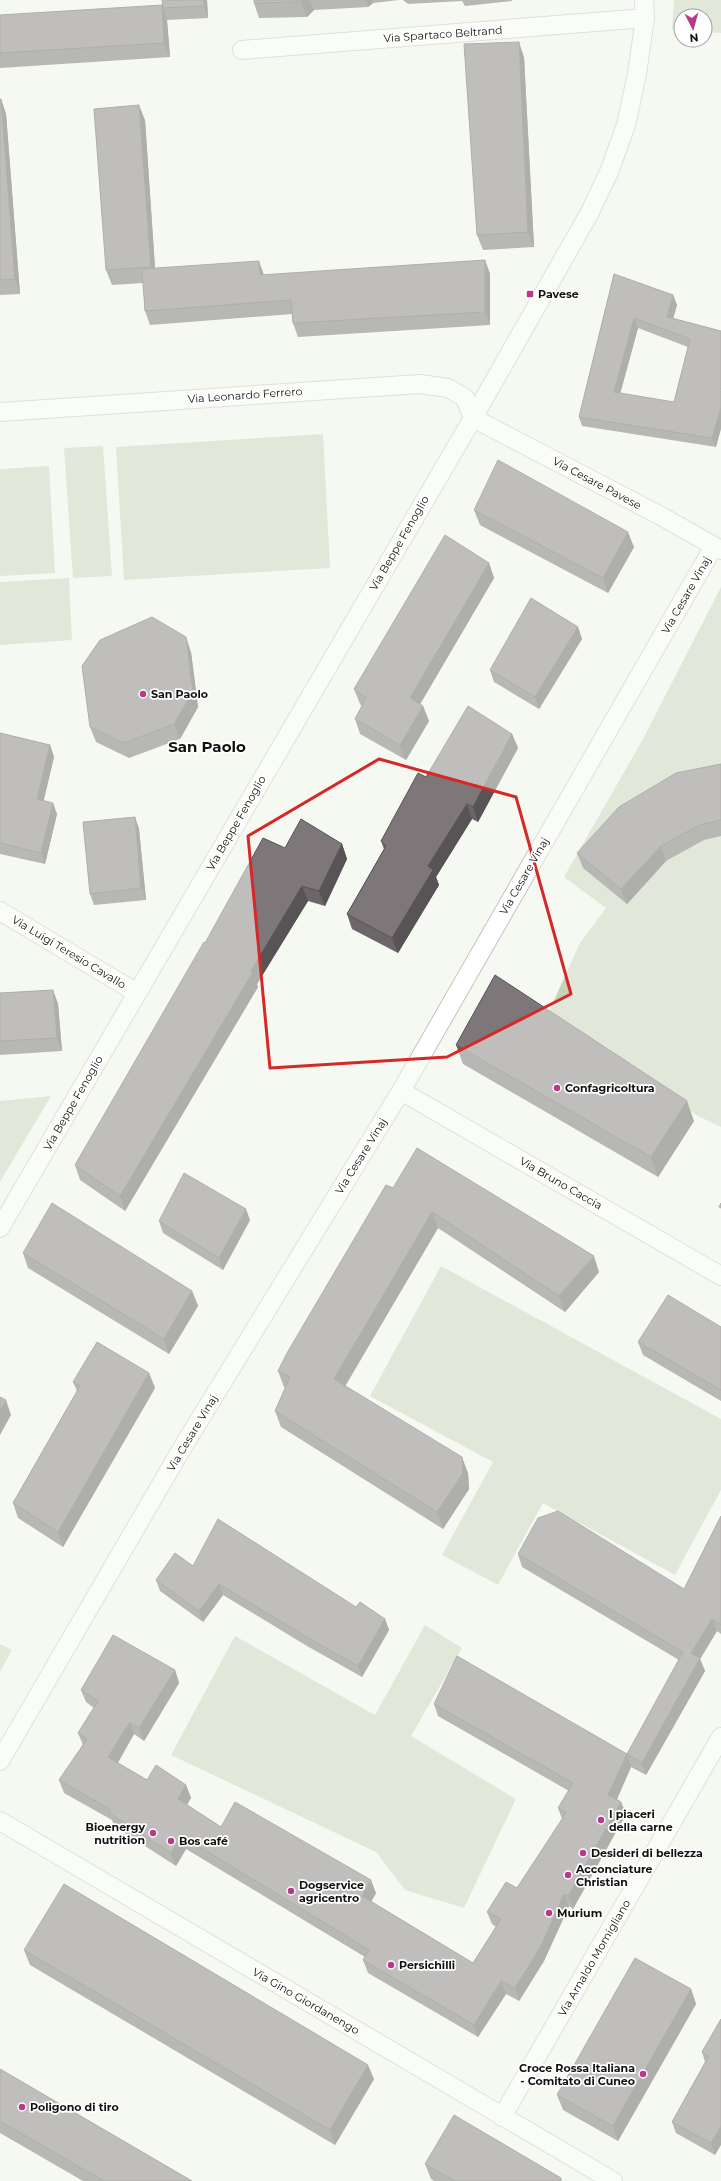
<svg xmlns="http://www.w3.org/2000/svg" width="721" height="2181" font-family="Montserrat,sans-serif">
  <style>
    .green { fill: #c7d1bb }
    .lines { fill: none; stroke-linecap: round; stroke-linejoin: round }
    .minor-casing { stroke: #c2c4be; stroke-width: 20 }
    .minor { stroke: #fff; stroke-width: 18 }
    .wall { fill: #6c6669; fill-rule: evenodd }
    .shaded-wall { fill: #585355 }
    .building { fill: #7d777a; stroke: #585355; fill-rule: evenodd }
    .marked { fill: none; stroke: #d62828; stroke-width: 3; stroke-linejoin: round }
    .poi-dot { fill: #b73988; stroke: #fff; stroke-width: 1.5 }
    .labels { text-anchor: middle; stroke-width: 3.5; stroke-linejoin: round; paint-order: stroke }
    .street-label { font-size: 11px; fill: #10110f; stroke: #fff }
    .poi-label { font-size: 11px; font-weight: bold; fill: #10110f; stroke: #fff; text-anchor: start }
    .district-label { font-size: 15px; font-weight: bold; fill: #10110f; stroke: #fff }
  </style>
  <rect width="100%" height="100%" fill="#f6f9f2"/>
  <path class="green" d="M 674,0 L 721,0 L 721,33 L 705,32 L 705,16 L 681,16 L 681,30 L 672,29 Z
    M 323,434 L 330,568 L 124,580 L 116,447 Z
    M 103,446 L 112,576 L 73,578 L 64,448 Z
    M 49,466 L 55,573 L 0,576 L 0,469 Z
    M 69,578 L 72,640 L 0,645 L 0,582 Z
    M 721,587 L 721,1127 L 698,1116 L 546,1018 L 580,943 L 606,908 L 564,877 L 643,739 Z
    M 51,1096 L 0,1182 L 0,1101 Z
    M 441,1266 L 721,1419 L 721,1490 L 675,1575 L 543,1503 L 498,1585 L 442,1555 L 493,1462 L 370,1396 Z
    M 425,1625 L 462,1648 L 411,1736 L 516,1799 L 464,1908 L 405,1890 L 376,1852 L 171,1755 L 235,1636 L 375,1715 Z
    M 0,1644 L 12,1650 L 0,1672 Z"/>
  <g class="lines">
    <g class="minor-casing">
      <path id="minor" d="M 242,50 L 645,18
        M 0,412 L 420,384 L 448,388 L 465,398 L 473,418
        M 473,418 L 661,516 L 721,550
        M 0,911 L 137,993
        M 401,1091 L 721,1276
        M 0,1228 L 473,418 L 589,214 L 609,172 L 626,125 L 637,74 L 645,18 L 644,0
        M 0,1761 L 184,1445 L 401,1091 L 714,546
        M 0,1821 L 613,2181
        M 502,2117 L 721,1737"/>
    </g>
    <use href="#minor" class="minor"/>
  </g>
  <path class="wall" d="M 162,0 L 207,0 L 208,18 L 167,20 L 170,57 L 0,68 L 0,15 L 163,8 Z
    M 254,0 L 399,0 L 373,3 L 368,7 L 314,10 L 307,17 L 259,18 L 254,3 Z
    M 403,0 L 512,0 L 512,1 L 465,6 L 462,1 L 408,4 Z
    M 524,57 L 534,247 L 483,250 L 477,235 Z
    M 0,99 L 1,99 L 6,114 L 20,294 L 0,295 Z
    M 145,120 L 155,268 L 264,275 L 485,260 L 490,274 L 490,325 L 298,337 L 293,323 L 292,314 L 150,325 L 145,311 L 143,283 L 112,285 L 106,270 Z
    M 614,274 L 673,295 L 677,305 L 673,318 L 721,331 L 716,447 L 582,426 L 579,417 ZM 638,328 L 688,347 L 674,402 L 620,393 Z
    M 474,510 L 634,547 L 608,593 L 480,525 Z
    M 489,563 L 494,578 L 420,704 L 423,706 L 429,721 L 406,760 L 360,734 L 355,719 L 362,706 L 360,704 L 354,689 Z
    M 578,627 L 582,639 L 539,709 L 494,682 L 490,670 Z
    M 191,652 L 198,707 L 180,739 L 129,758 L 96,742 L 90,727 Z
    M 0,733 L 50,745 L 54,757 L 44,800 L 57,814 L 45,864 L 0,854 Z
    M 512,734 L 518,748 L 478,822 L 472,819 L 436,877 L 439,885 L 398,953 L 352,929 L 347,914 L 384,849 L 381,841 L 426,777 Z
    M 721,764 L 721,836 L 704,840 L 666,861 L 627,904 L 583,868 L 577,853 Z
    M 135,817 L 139,829 L 146,900 L 94,905 L 90,894 Z
    M 342,844 L 347,859 L 325,906 L 308,901 L 257,984 L 258,987 L 125,1211 L 80,1180 L 75,1165 L 205,943 L 285,848 Z
    M 53,990 L 58,1004 L 62,1051 L 0,1055 L 0,993 Z
    M 456,1045 L 694,1121 L 658,1177 L 463,1064 Z
    M 386,1185 L 599,1272 L 565,1312 L 438,1228 L 345,1386 L 468,1473 L 469,1489 L 443,1529 L 281,1427 L 275,1411 L 285,1388 L 284,1387 L 278,1371 Z
    M 250,1220 L 223,1270 L 163,1233 L 159,1221 Z
    M 23,1253 L 192,1291 L 198,1306 L 169,1354 L 28,1268 Z
    M 721,1327 L 721,1401 L 643,1355 L 638,1342 Z
    M 149,1373 L 155,1388 L 63,1547 L 18,1518 L 13,1503 L 77,1391 L 73,1382 Z
    M 721,1516 L 721,1634 L 717,1631 L 700,1659 L 705,1671 L 646,1775 L 631,1767 L 617,1799 L 621,1802 L 626,1814 L 573,1909 L 569,1906 L 544,1961 L 519,2001 L 506,1994 L 478,2037 L 368,1973 L 363,1960 L 365,1957 L 186,1849 L 176,1866 L 114,1826 L 112,1820 L 64,1793 L 59,1780 L 83,1745 L 78,1733 L 94,1708 L 86,1702 L 81,1690 L 175,1670 L 179,1683 L 144,1741 L 134,1734 L 118,1763 L 147,1780 L 186,1785 L 191,1798 L 187,1805 L 221,1827 L 376,1893 L 371,1902 L 473,1963 L 496,1927 L 492,1924 L 487,1912 L 517,1888 L 562,1819 L 558,1808 L 569,1791 L 438,1716 L 434,1704 L 627,1754 L 679,1660 L 522,1567 L 518,1554 L 684,1589 Z
    M 193,1566 L 356,1607 L 385,1619 L 389,1630 L 362,1677 L 307,1646 L 223,1595 L 203,1622 L 160,1591 L 156,1580 Z
    M 24,1950 L 374,2079 L 335,2145 L 30,1965 Z
    M 691,1989 L 696,2004 L 618,2141 L 563,2110 L 557,2095 Z
    M 721,2019 L 715,2155 L 676,2133 L 672,2122 L 705,2062 L 702,2052 Z
    M 0,2069 L 192,2181 L 83,2181 L 0,2133 Z
    M 425,2164 L 561,2178 L 562,2181 L 434,2181 L 431,2179 Z"/>
  <path class="shaded-wall" d="M 204,0 L 207,0 L 208,18 L 204,6 Z
    M 303,0 L 310,0 L 314,10 L 307,17 L 301,2 Z
    M 366,0 L 372,0 L 373,3 L 368,7 Z
    M 162,5 L 167,20 L 170,57 L 164,43 Z
    M 519,42 L 524,57 L 534,247 L 528,232 Z
    M 1,99 L 6,114 L 20,294 L 15,279 Z
    M 139,105 L 145,120 L 156,282 L 151,267 Z
    M 485,260 L 490,274 L 490,325 L 485,312 Z
    M 259,261 L 264,275 L 260,275 Z
    M 673,295 L 677,305 L 671,326 L 667,317 Z
    M 634,318 L 638,328 L 618,402 L 614,392 Z
    M 721,407 L 721,429 L 716,447 L 712,438 Z
    M 628,532 L 634,547 L 608,593 L 603,578 Z
    M 489,563 L 494,578 L 415,713 L 410,698 Z
    M 578,627 L 582,639 L 539,709 L 535,697 Z
    M 186,637 L 191,652 L 198,707 L 180,739 L 174,724 Z
    M 423,706 L 429,721 L 406,760 L 400,745 Z
    M 512,734 L 518,748 L 478,822 L 473,807 Z
    M 50,745 L 54,757 L 41,810 L 37,799 Z
    M 53,803 L 57,814 L 45,864 L 41,853 Z
    M 467,804 L 472,819 L 436,877 L 439,885 L 398,953 L 392,938 L 428,866 Z
    M 135,817 L 139,829 L 146,900 L 141,888 Z
    M 342,844 L 347,859 L 325,906 L 319,891 Z
    M 661,846 L 666,861 L 627,904 L 621,889 Z
    M 302,886 L 308,901 L 257,984 L 258,987 L 125,1211 L 120,1196 L 251,971 Z
    M 53,990 L 58,1004 L 62,1051 L 57,1038 Z
    M 687,1101 L 694,1121 L 658,1177 L 651,1157 Z
    M 246,1209 L 250,1220 L 223,1270 L 219,1258 Z
    M 432,1212 L 438,1228 L 340,1395 L 334,1379 Z
    M 594,1256 L 599,1272 L 565,1312 L 559,1296 Z
    M 192,1291 L 198,1306 L 169,1354 L 164,1339 Z
    M 149,1373 L 155,1388 L 63,1547 L 58,1532 Z
    M 6,1400 L 11,1415 L 0,1435 L 0,1411 Z
    M 462,1457 L 468,1473 L 469,1489 L 443,1529 L 437,1512 Z
    M 219,1584 L 223,1595 L 203,1622 L 199,1611 Z
    M 385,1619 L 389,1630 L 362,1677 L 358,1666 Z
    M 712,1619 L 717,1631 L 700,1659 L 705,1671 L 646,1775 L 642,1763 L 691,1653 Z
    M 175,1670 L 179,1683 L 144,1741 L 139,1728 Z
    M 130,1722 L 134,1734 L 113,1770 L 108,1757 Z
    M 627,1754 L 631,1767 L 613,1808 L 608,1795 Z
    M 186,1785 L 191,1798 L 182,1812 L 178,1799 Z
    M 621,1802 L 626,1814 L 573,1909 L 568,1896 Z
    M 182,1836 L 186,1849 L 176,1866 L 171,1853 Z
    M 371,1880 L 376,1893 L 367,1909 L 362,1896 Z
    M 564,1894 L 569,1906 L 544,1961 L 519,2001 L 515,1988 Z
    M 501,1981 L 506,1994 L 478,2037 L 474,2025 Z
    M 691,1989 L 696,2004 L 618,2141 L 613,2126 Z
    M 368,2065 L 374,2079 L 335,2145 L 330,2130 Z
    M 721,2126 L 721,2145 L 715,2155 L 711,2143 Z"/>
  <path class="building" d="M 162,0 L 204,0 L 204,6 L 163,8 Z
    M 254,0 L 303,0 L 301,2 L 254,3 Z
    M 162,5 L 164,43 L 0,53 L 0,15 Z
    M 519,42 L 528,232 L 477,235 L 464,44 Z
    M 0,99 L 1,99 L 15,279 L 0,280 Z
    M 139,105 L 151,267 L 106,270 L 94,109 Z
    M 485,260 L 485,312 L 293,323 L 291,300 L 145,311 L 142,269 L 259,261 L 260,275 Z
    M 614,274 L 673,295 L 667,317 L 721,331 L 721,387 L 720,391 L 721,391 L 721,407 L 712,438 L 579,417 ZM 634,318 L 690,339 L 674,402 L 614,392 Z
    M 498,460 L 628,532 L 603,578 L 474,510 Z
    M 445,535 L 489,563 L 410,698 L 423,706 L 400,745 L 355,719 L 366,698 L 354,689 Z
    M 531,598 L 578,627 L 535,697 L 490,670 Z
    M 152,617 L 186,637 L 193,692 L 174,724 L 124,743 L 90,727 L 82,666 L 100,640 Z
    M 468,706 L 512,734 L 473,807 L 467,804 L 428,866 L 433,870 L 392,938 L 347,914 L 386,846 L 381,841 L 418,773 L 426,777 Z
    M 0,733 L 50,745 L 37,799 L 53,803 L 41,853 L 0,843 Z
    M 721,764 L 721,820 L 699,825 L 661,846 L 621,889 L 577,853 L 619,807 L 676,773 Z
    M 135,817 L 141,888 L 90,894 L 83,822 Z
    M 301,819 L 342,844 L 319,891 L 302,886 L 251,971 L 253,972 L 120,1196 L 75,1165 L 204,942 L 205,943 L 263,838 L 285,848 Z
    M 495,975 L 687,1101 L 651,1157 L 456,1045 Z
    M 53,990 L 57,1038 L 0,1041 L 0,993 Z
    M 417,1148 L 594,1256 L 559,1296 L 432,1212 L 334,1379 L 462,1457 L 463,1473 L 437,1512 L 275,1411 L 290,1377 L 278,1371 L 287,1353 L 386,1185 L 393,1188 Z
    M 184,1173 L 246,1209 L 219,1258 L 159,1221 Z
    M 52,1203 L 192,1291 L 164,1339 L 23,1253 Z
    M 721,1203 L 721,1208 L 719,1207 Z
    M 668,1295 L 721,1327 L 721,1390 L 638,1342 Z
    M 97,1342 L 149,1373 L 58,1532 L 13,1503 L 80,1386 L 73,1382 Z
    M 0,1397 L 6,1400 L 0,1411 Z
    M 558,1511 L 684,1589 L 721,1516 L 721,1625 L 712,1619 L 691,1653 L 700,1658 L 642,1763 L 627,1754 L 683,1652 L 518,1554 L 538,1518 Z
    M 218,1519 L 356,1607 L 360,1602 L 385,1619 L 358,1666 L 303,1635 L 219,1584 L 199,1611 L 156,1580 L 175,1553 L 193,1566 Z
    M 113,1635 L 175,1670 L 139,1728 L 130,1722 L 108,1757 L 147,1780 L 156,1765 L 186,1785 L 178,1799 L 221,1827 L 235,1802 L 371,1880 L 362,1896 L 473,1963 L 501,1919 L 487,1912 L 506,1882 L 517,1888 L 566,1813 L 558,1808 L 573,1783 L 434,1704 L 457,1656 L 627,1754 L 608,1795 L 621,1802 L 568,1896 L 564,1894 L 540,1948 L 515,1988 L 501,1981 L 474,2025 L 363,1960 L 369,1950 L 182,1836 L 171,1853 L 109,1813 L 111,1810 L 59,1780 L 87,1739 L 78,1733 L 98,1701 L 81,1690 Z
    M 64,1884 L 368,2065 L 330,2130 L 24,1950 Z
    M 635,1958 L 691,1989 L 613,2126 L 557,2095 Z
    M 721,2019 L 721,2126 L 711,2143 L 672,2122 L 709,2056 L 702,2052 Z
    M 0,2069 L 192,2181 L 104,2181 L 0,2121 Z
    M 454,2115 L 561,2178 L 559,2181 L 455,2181 L 425,2164 Z"/>
  <path d="M0 0H721V2181H0ZM 379,759 L 516,797 L 571,994 L 447,1057 L 270,1068 L 248,836 Z" fill="#f6f9f2" fill-opacity=".55" fill-rule="evenodd"/>
  <path class="marked" d="M 379,759 L 516,797 L 571,994 L 447,1057 L 270,1068 L 248,836 Z"/>
  <g class="poi-dot">
    <rect x="526" y="290" width="8" height="8" rx="2"/>
    <circle cx="143" cy="694" r="4"/>
    <circle cx="557" cy="1088" r="4"/>
    <circle cx="601" cy="1820" r="4"/>
    <circle cx="153" cy="1833" r="4"/>
    <circle cx="171" cy="1841" r="4"/>
    <circle cx="583" cy="1853" r="4"/>
    <circle cx="568" cy="1875" r="4"/>
    <circle cx="291" cy="1891" r="4"/>
    <circle cx="549" cy="1913" r="4"/>
    <circle cx="391" cy="1965" r="4"/>
    <circle cx="643" cy="2074" r="4"/>
    <circle cx="22" cy="2107" r="4"/>
  </g>
  <g class="labels">
    <g class="street-label">
      <text transform="translate(443 34) rotate(-4)" y="4">Via Spartaco Beltrand</text>
      <text transform="translate(245 395) rotate(-4)" y="4">Via Leonardo Ferrero</text>
      <text transform="translate(597 483) rotate(28)" y="4">Via Cesare Pavese</text>
      <text transform="translate(399 543) rotate(-60)" y="4">Via Beppe Fenoglio</text>
      <text transform="translate(686 595) rotate(-60)" y="4">Via Cesare Vinaj</text>
      <text transform="translate(236 823) rotate(-60)" y="4">Via Beppe Fenoglio</text>
      <text transform="translate(524 876) rotate(-60)" y="4">Via Cesare Vinaj</text>
      <text transform="translate(69 952) rotate(31)" y="4">Via Luigi Teresio Cavallo</text>
      <text transform="translate(73 1103) rotate(-60)" y="4">Via Beppe Fenoglio</text>
      <text transform="translate(361 1156) rotate(-58)" y="4">Via Cesare Vinaj</text>
      <text transform="translate(561 1183) rotate(30)" y="4">Via Bruno Caccia</text>
      <text transform="translate(192 1433) rotate(-59)" y="4">Via Cesare Vinaj</text>
      <text transform="translate(594 1958) rotate(-60)" y="4">Via Arnaldo Momigliano</text>
      <text transform="translate(306 2001) rotate(30)" y="4">Via Gino Giordanengo</text>
    </g>
    <g class="poi-label">
      <text x="538" y="298">Pavese</text>
      <text x="151" y="698">San Paolo</text>
      <text x="565" y="1092">Confagricoltura</text>
      <text x="609" y="1818">I piaceri<tspan x="609" dy="13">della carne</tspan></text>
      <text x="145" y="1831" text-anchor="end">Bioenergy<tspan x="145" dy="13">nutrition</tspan></text>
      <text x="179" y="1845">Bos café</text>
      <text x="591" y="1857">Desideri di bellezza</text>
      <text x="576" y="1873">Acconciature<tspan x="576" dy="13">Christian</tspan></text>
      <text x="299" y="1889">Dogservice<tspan x="299" dy="13">agricentro</tspan></text>
      <text x="557" y="1917">Murium</text>
      <text x="399" y="1969">Persichilli</text>
      <text x="635" y="2072" text-anchor="end">Croce Rossa Italiana<tspan x="635" dy="13">- Comitato di Cuneo</tspan></text>
      <text x="30" y="2111">Poligono di tiro</text>
    </g>
    <g class="district-label">
      <text x="207" y="752">San Paolo</text>
    </g>
  </g>
  <g transform="translate(693 28) rotate(174)"><circle r="19" fill="#ffffff" stroke="#9fa09f"/>
  <path d="M0-3L7 15L0 10L-7 15Z" fill="#b73988"/>
  <text y="-6" font-size="11" font-weight="bold" text-anchor="middle" fill="#10110f">N</text>
  </g>
</svg>
